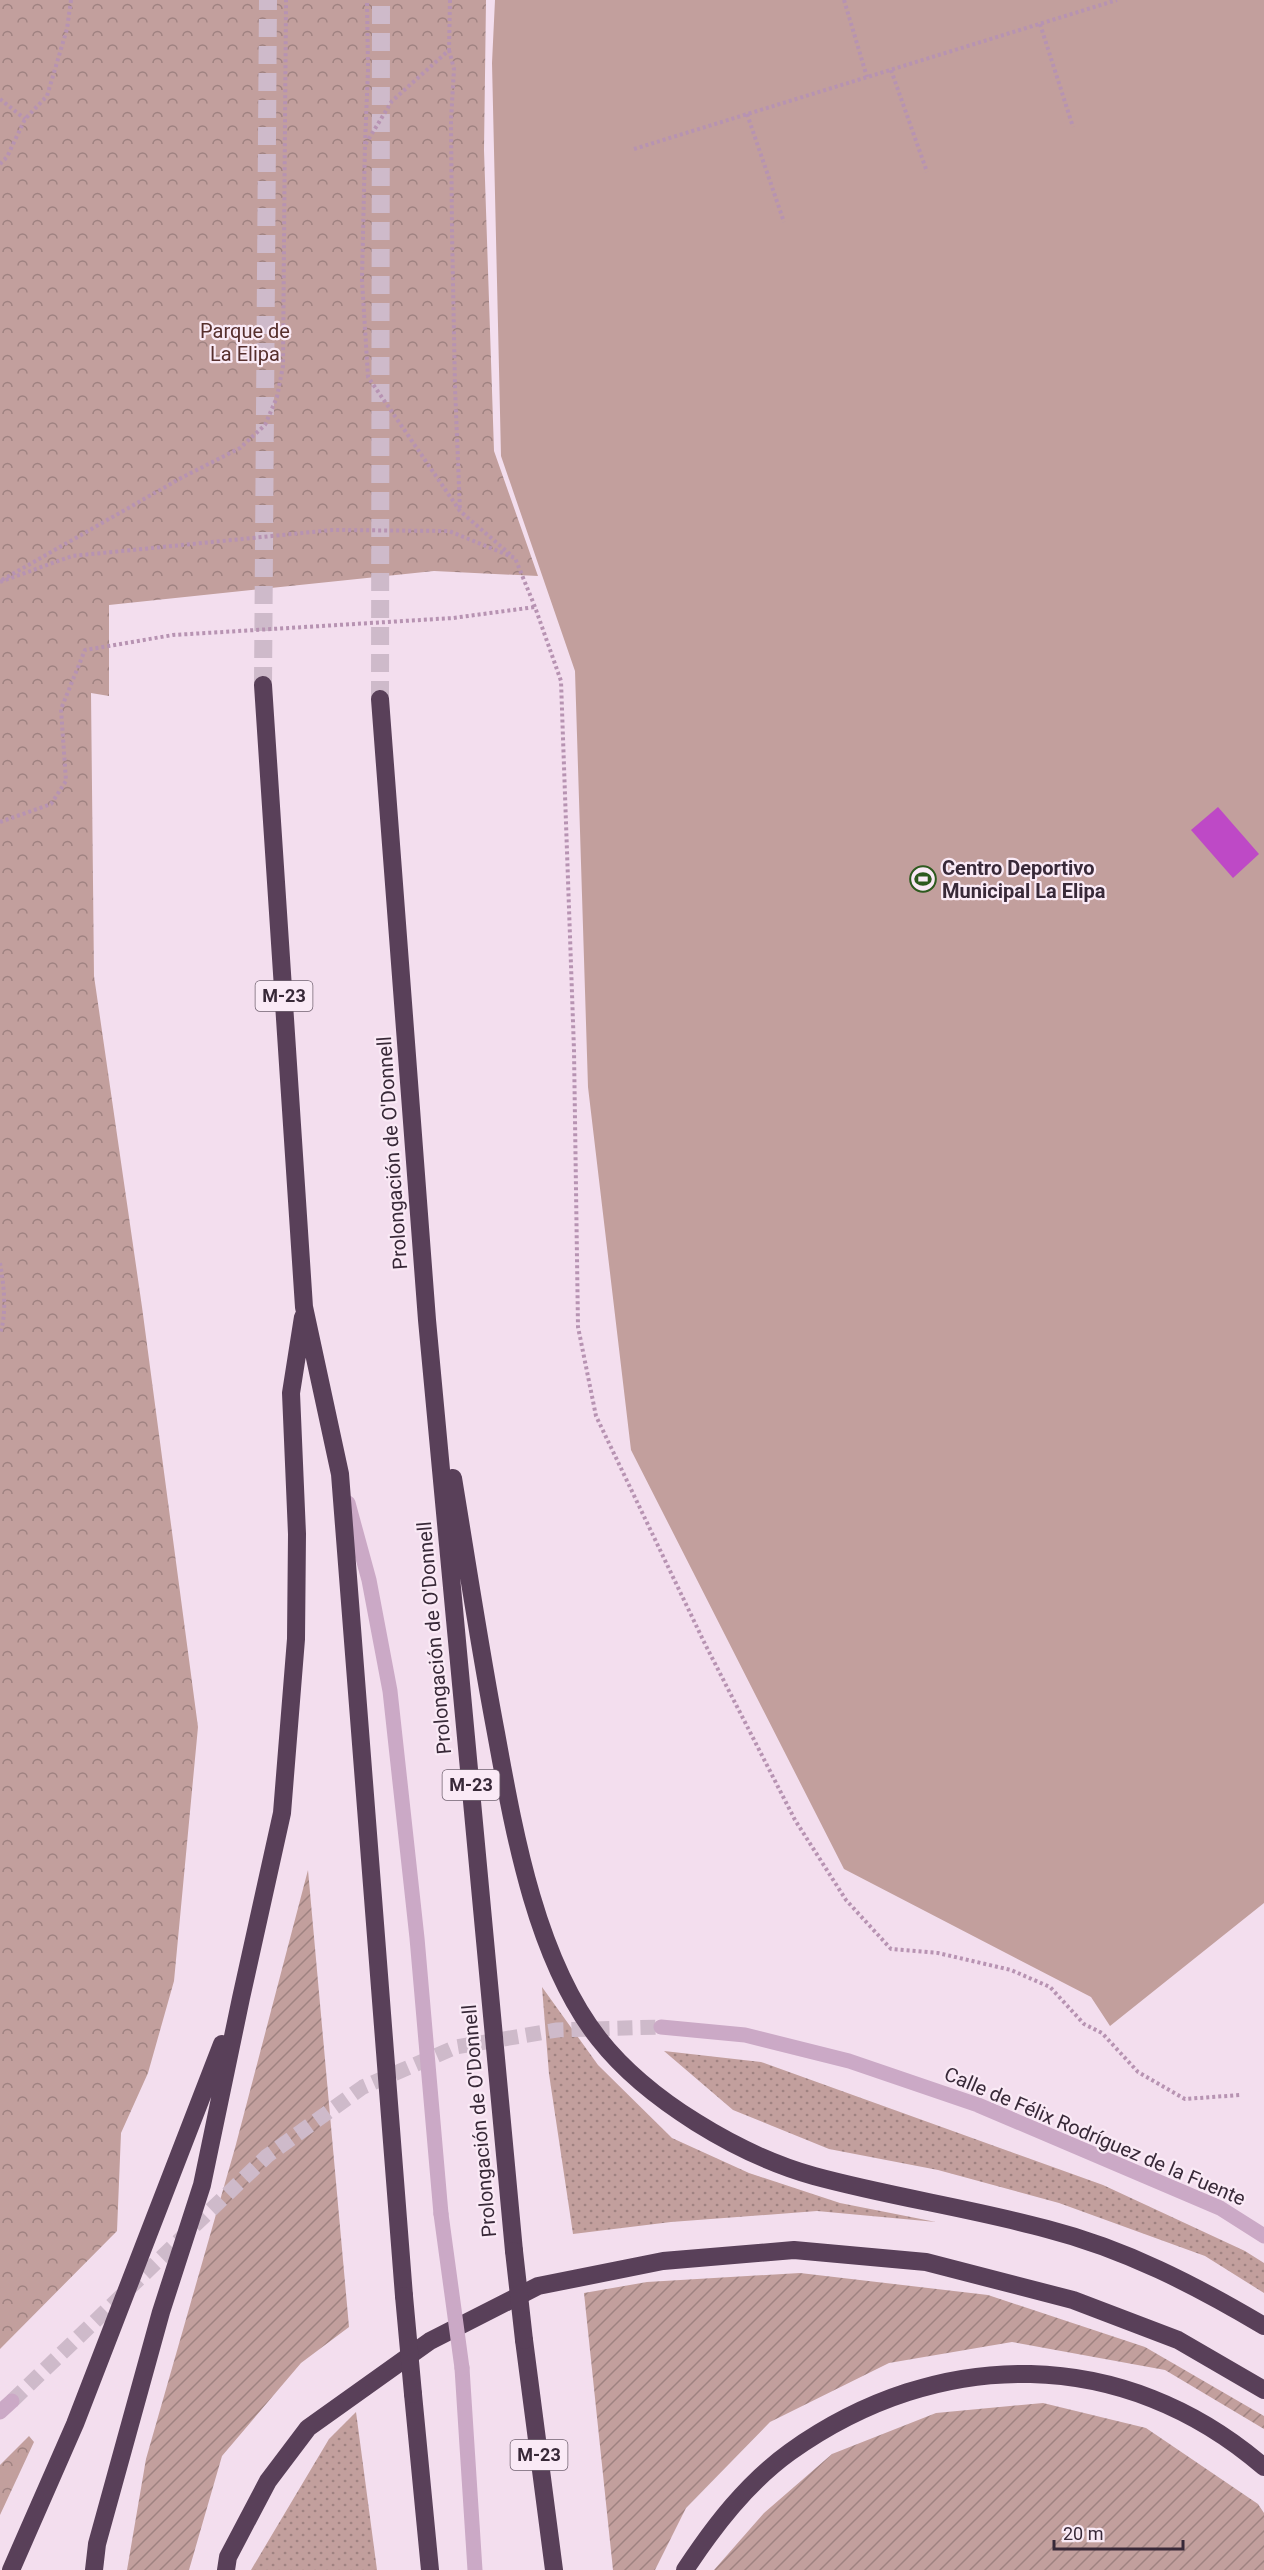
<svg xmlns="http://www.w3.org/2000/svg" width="1264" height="2570" font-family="Roboto,sans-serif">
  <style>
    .grass { fill: url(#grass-dots) }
    .park { fill: url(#park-crowns) }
    .garden { fill: url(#garden-furrows) }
    .pitch { fill: #c29f9d }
    .building { fill: #be49c6 }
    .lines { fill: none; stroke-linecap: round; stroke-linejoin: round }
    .street-tunnel { stroke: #cebaca; stroke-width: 15; stroke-dasharray: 15 8; stroke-linecap: butt }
    .highway-tunnel { stroke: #cebaca; stroke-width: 18; stroke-dasharray: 18 9; stroke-linecap: butt }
    .path { stroke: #b793b2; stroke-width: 4; stroke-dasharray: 3 3; stroke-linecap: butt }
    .lane { stroke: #cba9c6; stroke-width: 15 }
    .street { stroke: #cba9c6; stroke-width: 15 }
    .highway { stroke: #594059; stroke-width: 18 }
    .lane-bridge { stroke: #cba9c6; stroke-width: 15 }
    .highway-bridge { stroke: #594059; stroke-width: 18 }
    .labels { text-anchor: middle; stroke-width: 4.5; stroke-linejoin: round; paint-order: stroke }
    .shield { fill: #faeaf6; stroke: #726371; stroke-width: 1.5 }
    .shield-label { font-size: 18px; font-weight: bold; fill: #382938 }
    .park-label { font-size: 20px; fill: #562f2d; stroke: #faeaf6 }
    .poi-label { font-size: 20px; font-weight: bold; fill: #382938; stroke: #faeaf6; text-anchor: start }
    .street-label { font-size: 20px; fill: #382938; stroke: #faeaf6 }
  </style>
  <defs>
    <pattern id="grass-dots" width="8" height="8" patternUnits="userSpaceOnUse" patternTransform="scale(1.5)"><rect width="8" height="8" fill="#c29f9d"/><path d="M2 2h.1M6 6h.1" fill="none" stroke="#9f8281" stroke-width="1.8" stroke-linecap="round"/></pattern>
    <pattern id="park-crowns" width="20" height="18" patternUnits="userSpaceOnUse" patternTransform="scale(1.5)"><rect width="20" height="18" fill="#c29f9d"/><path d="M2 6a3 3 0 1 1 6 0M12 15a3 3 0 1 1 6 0" fill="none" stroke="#9f8281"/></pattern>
    <pattern id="garden-furrows" width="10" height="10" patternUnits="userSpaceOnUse" patternTransform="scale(1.5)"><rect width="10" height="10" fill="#c29f9d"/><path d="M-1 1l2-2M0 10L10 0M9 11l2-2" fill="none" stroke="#9f8281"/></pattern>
  </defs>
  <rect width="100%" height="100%" fill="#f3deee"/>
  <path class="grass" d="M 542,1987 L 598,2065 L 672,2138 L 749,2173 L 840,2203 L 936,2222 L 817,2211 L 671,2222 L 573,2234 L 549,2074 Z
    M 664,2051 L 761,2062 L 1103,2185 L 1245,2251 L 1264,2263 L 1264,2293 L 1205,2256 L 1059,2203 L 938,2170 L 829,2149 L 733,2110 Z
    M 356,2412 L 377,2570 L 251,2570 L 329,2439 Z"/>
  <path class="park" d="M 0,0 L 486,0 L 484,150 L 494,451 L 538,576 L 434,571 L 109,605 L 109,696 L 91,693 L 94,976 L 142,1307 L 198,1727 L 174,1981 L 148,2073 L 121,2133 L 117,2231 L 0,2349 Z
    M 29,2436 L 34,2442 L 0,2515 L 0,2465 Z"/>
  <path class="garden" d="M 308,1870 L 349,2327 L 301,2363 L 222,2456 L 189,2570 L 127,2570 L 146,2459 L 235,2148 Z
    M 800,2273 L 988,2295 L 1145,2347 L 1264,2416 L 1264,2429 L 1165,2370 L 1012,2342 L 889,2363 L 770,2422 L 686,2508 L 655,2570 L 613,2570 L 584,2293 L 647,2282 Z
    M 1043,2403 L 1146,2428 L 1258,2504 L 1264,2513 L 1264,2570 L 714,2570 L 764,2513 L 832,2454 L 936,2413 Z"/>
  <path class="pitch" d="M 495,0 L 1264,0 L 1264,1903 L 1110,2026 L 1091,1997 L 844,1869 L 631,1450 L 588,1087 L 575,671 L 501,456 L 492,63 Z"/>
  <path class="building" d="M 1218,807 L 1259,854 L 1233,878 L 1191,830 Z"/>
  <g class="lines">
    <path class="street-tunnel" d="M 12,2401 L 267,2156 L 363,2087 L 456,2047 L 557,2030 L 661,2027"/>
    <path class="highway-tunnel" d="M 263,685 L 268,0
      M 380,699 L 381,0"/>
    <path class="path" d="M 450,0 L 449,50 L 392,101 L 365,145 L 362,280 L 368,377 L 460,511 L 512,556
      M 844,0 L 867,77
      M 1040,24 L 1073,127
      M 449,50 L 454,69 L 451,120 L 452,230 L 455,387 L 460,511
      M 891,70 L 927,172
      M 0,99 L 25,119
      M 747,114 L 784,222
      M 365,144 L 368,70 L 367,0
      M 634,149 L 1117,0
      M 0,164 L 7,157 L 25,119 L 47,96 L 67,29 L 71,0
      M 2,580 L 181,478 L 240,448 L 265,425 L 277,397 L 283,366 L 286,0
      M 0,582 L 72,556 L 332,530 L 449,531 L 515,558 L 535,607 L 561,681 L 574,1050 L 578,1327 L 596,1416 L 705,1644 L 795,1820 L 846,1900 L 891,1949 L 938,1953 L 1011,1970 L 1050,1987 L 1084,2024 L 1102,2033 L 1138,2072 L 1185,2099 L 1240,2095
      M 0,822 L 51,804 L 66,781 L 61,709 L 85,650 L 173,635 L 453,618 L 535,607
      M 0,1263 C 4,1285 7,1313 0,1334"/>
    <path class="lane" d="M 348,1503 L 369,1580 L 390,1691 L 417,1938 L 441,2214
      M 462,2368 L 475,2570"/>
    <path class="street" d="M 661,2027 L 745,2035 L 849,2061 L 978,2105 L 1220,2208 L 1264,2236
      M 0,2412 L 12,2401"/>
    <path class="highway" d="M 263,685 L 304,1307 L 340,1474 L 404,2296
      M 380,699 L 427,1320 L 514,2251
      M 453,1478 C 467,1563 480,1649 496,1733 C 514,1832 536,1959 599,2039 C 647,2100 739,2155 814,2176 C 891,2197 970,2208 1047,2229 C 1125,2249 1195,2285 1264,2326
      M 524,2340 L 554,2570
      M 413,2394 L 430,2570
      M 11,2570 L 75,2424 L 222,2044
      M 94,2570 L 97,2544 L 161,2312 L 202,2185 L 241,1998 L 282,1813 L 296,1639 L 297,1534 L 291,1393 L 303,1317
      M 226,2570 L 228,2557 L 268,2481 L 308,2428 L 430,2341 L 538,2286 L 663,2261 L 794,2250 L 926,2262 L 1073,2300 L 1178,2340 L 1264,2390
      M 685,2570 C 714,2526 747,2483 790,2452 C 940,2345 1124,2346 1264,2467"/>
    <path class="lane-bridge" d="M 441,2214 L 462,2368"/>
    <path class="highway-bridge" d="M 514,2251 L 524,2340
      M 404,2296 L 413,2394"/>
  </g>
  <defs>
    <g id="stadium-ring" transform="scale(1.35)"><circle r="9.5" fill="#faeaf6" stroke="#2d5a1e" stroke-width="1.5"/><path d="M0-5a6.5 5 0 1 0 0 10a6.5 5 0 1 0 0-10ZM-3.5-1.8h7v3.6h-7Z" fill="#2d5a1e"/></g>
  </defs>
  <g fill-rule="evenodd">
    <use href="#stadium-ring" x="923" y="879"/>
  </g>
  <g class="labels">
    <g class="shield">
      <rect x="255.5" y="981" width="57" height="30" rx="4.5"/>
      <rect x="442.5" y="1770" width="57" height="30" rx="4.5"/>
      <rect x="510.5" y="2440" width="57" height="30" rx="4.5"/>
    </g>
    <g class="shield-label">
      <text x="284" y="1002">M-23</text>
      <text x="471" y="1791">M-23</text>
      <text x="539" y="2461">M-23</text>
    </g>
    <g class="park-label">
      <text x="245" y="338">Parque de<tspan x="245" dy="23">La Elipa</tspan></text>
    </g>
    <g class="poi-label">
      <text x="942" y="875">Centro Deportivo<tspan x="942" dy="23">Municipal La Elipa</tspan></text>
    </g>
    <g class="street-label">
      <text transform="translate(392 1153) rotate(-94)" y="7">Prolongación de O'Donnell</text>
      <text transform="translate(434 1638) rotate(-95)" y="7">Prolongación de O'Donnell</text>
      <text transform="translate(479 2121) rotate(-95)" y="7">Prolongación de O'Donnell</text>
      <text transform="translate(1095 2136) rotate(23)" y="7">Calle de Félix Rodríguez de la Fuente</text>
    </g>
  </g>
  <path d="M1054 2540v9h129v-9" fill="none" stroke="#382938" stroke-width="3"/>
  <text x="1063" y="2540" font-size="18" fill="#382938" stroke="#faeaf6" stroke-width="4.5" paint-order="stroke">20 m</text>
</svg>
